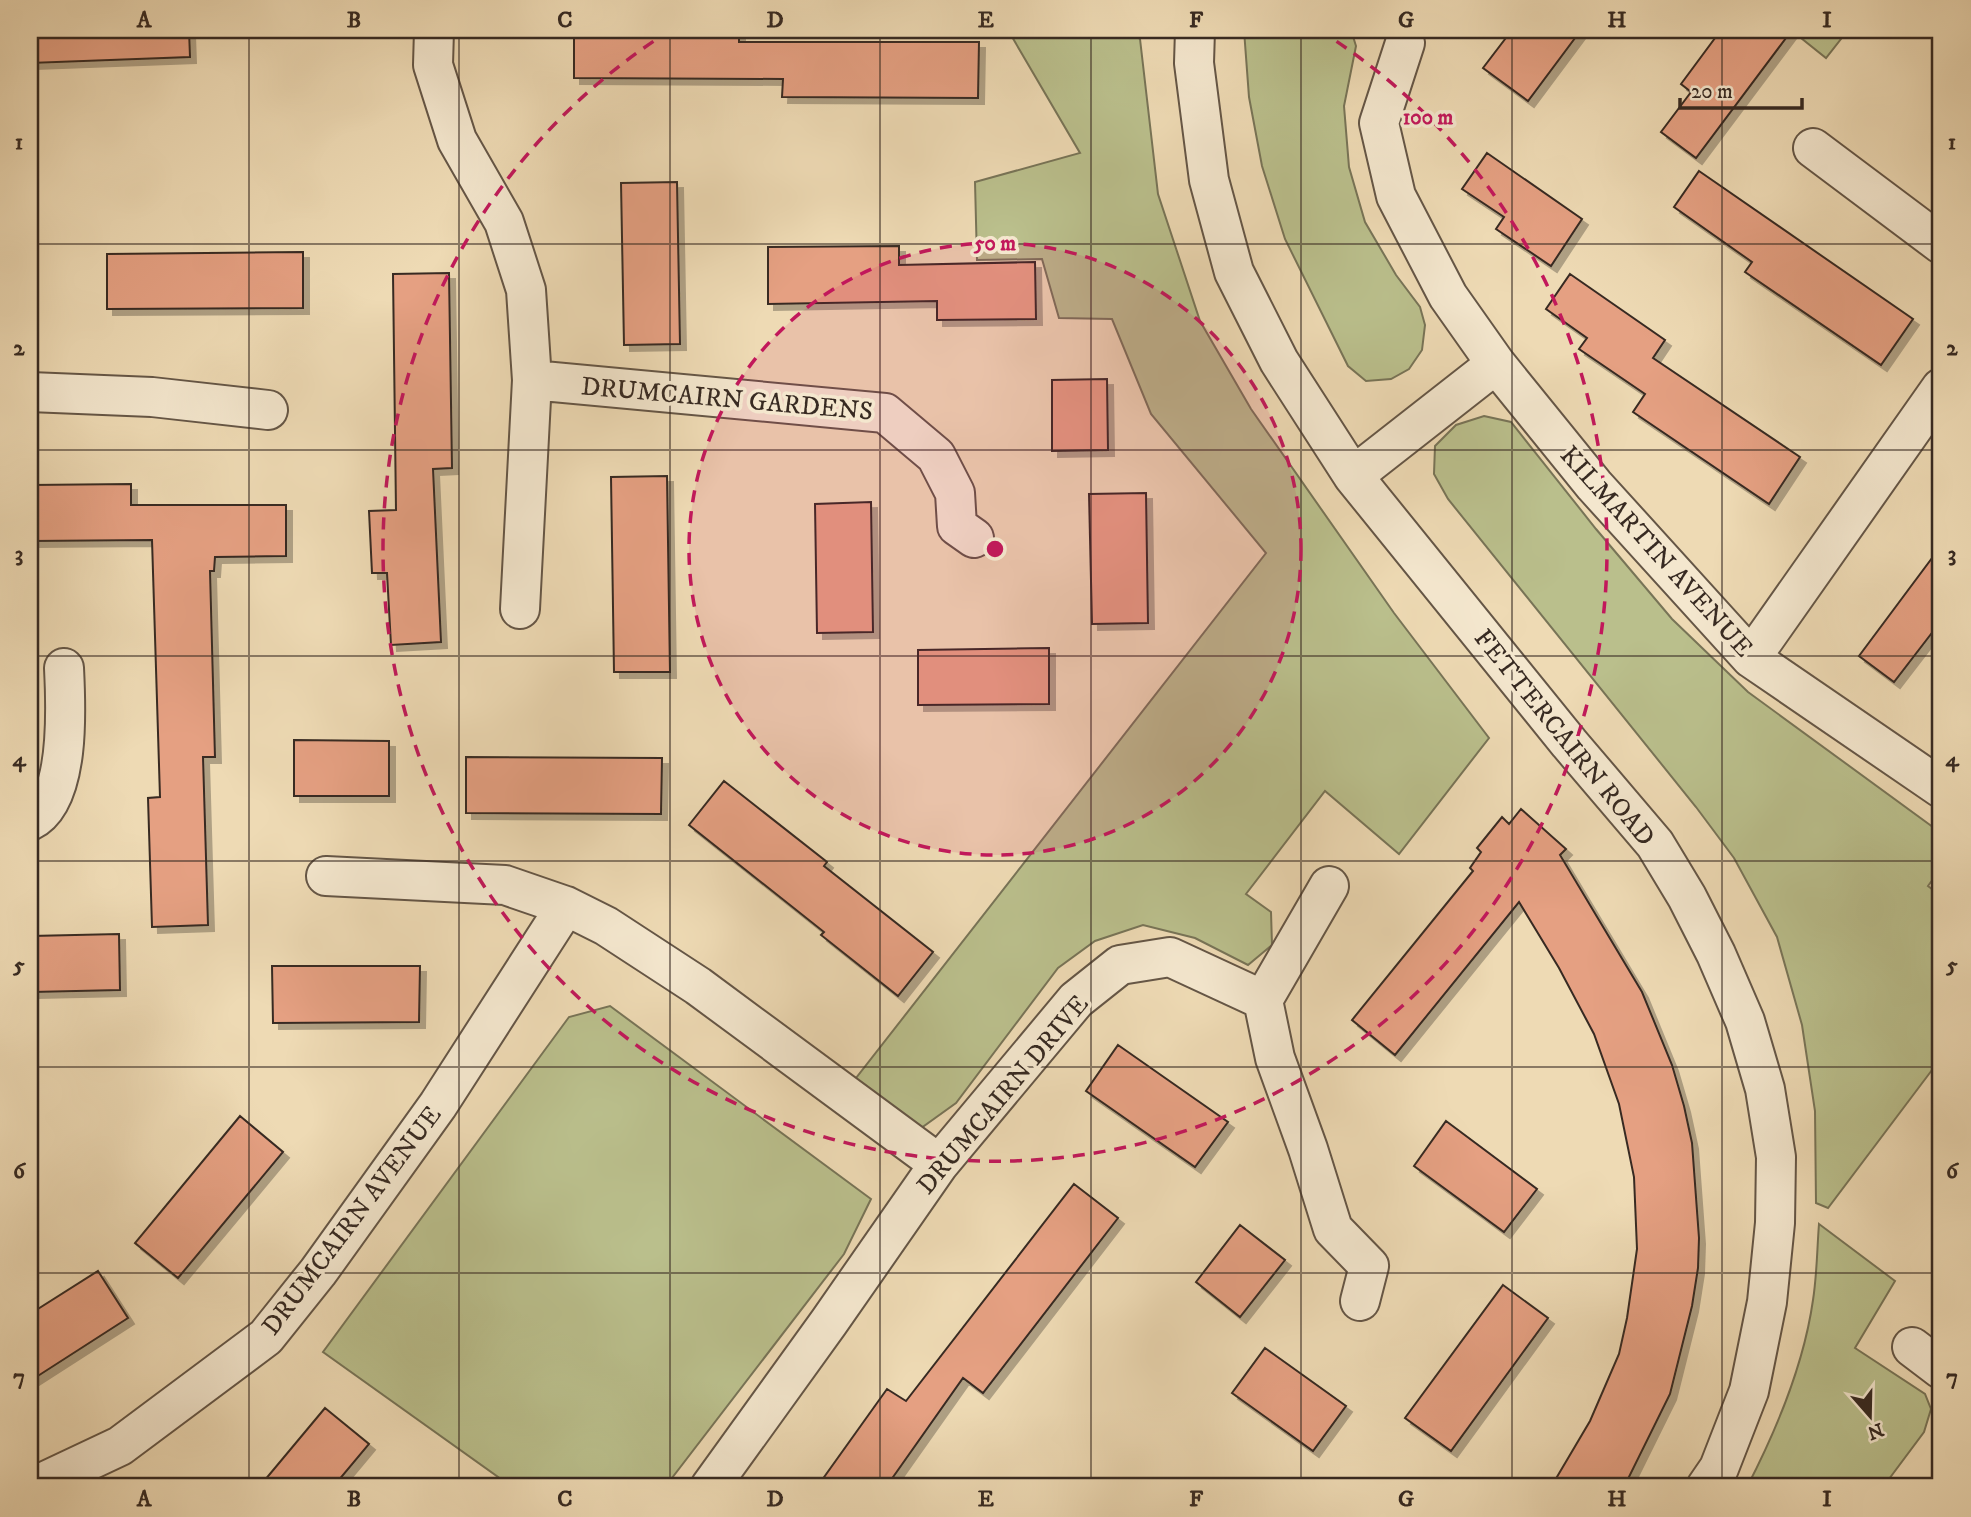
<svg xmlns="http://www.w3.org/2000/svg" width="1971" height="1517" font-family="'IM FELL DW Pica',serif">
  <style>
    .green { fill: #babf8c; stroke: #787457; stroke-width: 2 }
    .building { fill: #e5a082; stroke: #372a22; stroke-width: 2; filter: url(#shadow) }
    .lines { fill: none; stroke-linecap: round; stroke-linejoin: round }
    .minor-casing { stroke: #655646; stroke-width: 42 }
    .minor { stroke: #f4e7ce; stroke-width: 38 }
    .grid { fill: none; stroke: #372a22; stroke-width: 2; stroke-opacity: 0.55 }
    .ring { fill: none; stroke: #c2185b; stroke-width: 3.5; stroke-dasharray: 12 9 }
    .labels { text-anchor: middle; stroke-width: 7; stroke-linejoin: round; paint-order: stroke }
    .street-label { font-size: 26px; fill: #372a22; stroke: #f4e7ce }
    .centre { fill: #c2185b; stroke: #f4e7ce; stroke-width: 3.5 }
    .ring-label { font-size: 21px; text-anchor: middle; font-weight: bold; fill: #c2185b; stroke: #f4e7ce; stroke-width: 7; stroke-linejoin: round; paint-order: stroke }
    .neatline { fill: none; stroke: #372a22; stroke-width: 2.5 }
    .grid-label { font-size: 23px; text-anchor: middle; font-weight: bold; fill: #372a22 }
  </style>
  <defs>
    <filter id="shadow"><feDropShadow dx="6" dy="6" stdDeviation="0" flood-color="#0004"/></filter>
  </defs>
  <rect width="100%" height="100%" fill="#eedab4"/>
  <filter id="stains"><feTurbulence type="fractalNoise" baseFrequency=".00286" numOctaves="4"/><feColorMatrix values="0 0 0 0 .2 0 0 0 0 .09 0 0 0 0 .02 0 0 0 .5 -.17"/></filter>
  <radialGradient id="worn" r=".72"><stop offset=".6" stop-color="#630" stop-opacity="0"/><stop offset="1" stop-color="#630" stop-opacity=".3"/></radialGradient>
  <path class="green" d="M 1008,30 L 1126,30 L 1140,39 L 1158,194 L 1200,321 L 1251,409 L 1394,613 L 1489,738 L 1399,854 L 1325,791 L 1246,894 L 1271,912 L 1272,945 L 1248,965 L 1195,938 L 1143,925 L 1095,941 L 1058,968 L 956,1103 L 910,1136 L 842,1096 L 1266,553 L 1151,414 L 1112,319 L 1059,318 L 1042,259 L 977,260 L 975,182 L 1080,153 Z
    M 1244,30 L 1351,30 L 1356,46 L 1344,106 L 1349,167 L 1365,222 L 1396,275 L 1420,307 L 1425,325 L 1422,350 L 1409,369 L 1391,379 L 1366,381 L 1348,366 L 1285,239 L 1262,166 L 1249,97 Z
    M 1791,30 L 1848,30 L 1826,58 Z
    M 1484,416 L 1511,422 L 1596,529 L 1672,619 L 1748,692 L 1941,833 L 1941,868 L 1928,886 L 1941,896 L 1941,1058 L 1828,1208 L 1816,1203 L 1815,1111 L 1802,1025 L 1777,937 L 1734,858 L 1696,807 L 1448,499 L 1434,474 L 1435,446 L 1456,425 Z
    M 610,1006 L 871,1199 L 844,1254 L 665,1487 L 512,1487 L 323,1352 L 569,1017 Z
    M 1819,1224 L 1895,1281 L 1855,1348 L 1925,1394 L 1931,1409 L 1924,1432 L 1883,1487 L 1747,1487 C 1777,1429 1804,1364 1813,1300 C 1817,1275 1817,1249 1819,1224 Z"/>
  <path class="building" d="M 30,30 L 189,30 L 190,57 L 30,63 Z
    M 574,30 L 739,30 L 739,42 L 979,42 L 978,98 L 782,97 L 783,79 L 574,78 Z
    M 1512,30 L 1581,30 L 1528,101 L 1483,68 Z
    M 1721,30 L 1792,30 L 1696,158 L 1661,132 L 1691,92 L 1681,84 Z
    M 1487,153 L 1582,219 L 1551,266 L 1496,229 L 1504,217 L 1462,189 Z
    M 1699,171 L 1913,319 L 1881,365 L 1745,272 L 1752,262 L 1674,207 Z
    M 677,182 L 680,344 L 624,345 L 621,183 Z
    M 899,246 L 899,265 L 1035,262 L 1036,319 L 937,320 L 937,301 L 768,304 L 768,247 Z
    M 303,252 L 303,308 L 107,309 L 107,254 Z
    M 449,273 L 452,468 L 433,469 L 441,642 L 391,645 L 387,573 L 372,573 L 369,511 L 396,510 L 393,274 Z
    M 1570,274 L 1665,340 L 1653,358 L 1800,457 L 1769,504 L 1633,412 L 1645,394 L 1579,349 L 1587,338 L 1546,309 Z
    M 1107,379 L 1108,450 L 1052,451 L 1052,380 Z
    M 667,476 L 670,672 L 614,672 L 611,477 Z
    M 131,484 L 131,505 L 286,505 L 286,556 L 215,557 L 214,571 L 210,571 L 215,757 L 203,757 L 208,925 L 152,927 L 148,798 L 160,797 L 152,540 L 30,541 L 30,485 Z
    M 1146,493 L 1148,623 L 1092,624 L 1089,494 Z
    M 871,502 L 873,632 L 817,633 L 815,504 Z
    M 1941,546 L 1941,621 L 1894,682 L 1859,656 Z
    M 1049,648 L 1049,704 L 918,705 L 918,650 Z
    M 294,740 L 389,741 L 389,796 L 294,796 Z
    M 466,757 L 662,758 L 661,814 L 466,813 Z
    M 724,781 L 827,862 L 824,866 L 933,952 L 898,996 L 821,935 L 824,932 L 689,825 Z
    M 1521,809 L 1566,849 L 1560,855 L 1642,992 L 1672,1065 L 1684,1106 L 1692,1143 L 1699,1238 L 1698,1268 L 1692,1306 L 1670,1394 L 1624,1487 L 1551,1487 L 1590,1421 L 1619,1354 L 1627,1318 L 1637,1249 L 1634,1177 L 1619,1104 L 1594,1034 L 1559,968 L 1519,902 L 1395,1055 L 1352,1020 L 1473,871 L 1470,868 L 1481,852 L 1477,848 L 1502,817 L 1509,824 Z
    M 119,934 L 120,990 L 32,992 L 31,936 Z
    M 272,966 L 420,966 L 419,1022 L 273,1023 Z
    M 1118,1045 L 1228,1122 L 1195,1167 L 1086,1091 Z
    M 240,1116 L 283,1152 L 178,1278 L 135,1243 Z
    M 1446,1121 L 1537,1189 L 1504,1232 L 1414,1166 Z
    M 1074,1184 L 1118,1218 L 983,1393 L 963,1378 L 886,1487 L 817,1487 L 887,1389 L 906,1401 Z
    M 1240,1225 L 1285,1260 L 1240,1317 L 1196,1282 Z
    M 98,1271 L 128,1318 L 30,1381 L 30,1314 Z
    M 1503,1285 L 1548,1318 L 1451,1451 L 1405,1418 Z
    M 1265,1348 L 1346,1406 L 1313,1451 L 1232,1393 Z
    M 325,1408 L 369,1444 L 333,1487 L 259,1487 Z"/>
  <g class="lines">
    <g class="minor-casing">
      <path id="minor" d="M 434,30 L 433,65 L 457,140 L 504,222 L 526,290 L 532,380 L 520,609
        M 1195,30 L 1194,63 L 1209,180 L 1234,272 L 1279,361 L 1353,476 L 1569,743 L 1655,844 L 1687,897 L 1716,954 L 1745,1021 L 1765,1089 L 1776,1157 L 1775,1223 L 1767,1302 L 1749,1391 L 1719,1468 L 1706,1487
        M 1405,43 L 1379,123 L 1396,196 L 1448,296 L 1496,364 L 1594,485 L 1751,658 L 1941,788
        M 1813,148 L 1941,244
        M 532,380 L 885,413 L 936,456 L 955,493 L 957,526 L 974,538
        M 30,392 L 152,397 L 268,410
        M 1353,476 L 1496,364
        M 1751,658 L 1941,388
        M 30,821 C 71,801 66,707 64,668
        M 326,876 L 505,885 L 566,906 L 606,926 L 698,986 L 939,1164
        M 1263,1000 L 1329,886
        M 1912,1347 L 1941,1369
        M 33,1487 L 120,1446 L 266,1337 L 318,1272 L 438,1105 L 566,906
        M 710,1487 L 829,1322 L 939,1164 L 1076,1000 L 1120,965 L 1170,957 L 1263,1000 L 1275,1058 L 1308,1149 L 1333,1229 L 1369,1266 L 1360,1301"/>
    </g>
    <use href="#minor" class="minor"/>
  </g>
  <path class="grid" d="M 249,30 L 249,1487M 459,30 L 459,1487M 670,30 L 670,1487M 880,30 L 880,1487M 1091,30 L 1091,1487M 1301,30 L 1301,1487M 1512,30 L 1512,1487M 1722,30 L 1722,1487M 30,244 L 1941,244M 30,450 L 1941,450M 30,656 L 1941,656M 30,861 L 1941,861M 30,1067 L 1941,1067M 30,1273 L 1941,1273"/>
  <circle cx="995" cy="549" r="306" fill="#c2185b" fill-opacity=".12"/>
  <g class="ring">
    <circle cx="995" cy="549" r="306"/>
    <path d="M1319 30A612 612 0 1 1 671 30"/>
  </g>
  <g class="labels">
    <g class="street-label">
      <text transform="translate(727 398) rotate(5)" y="9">DRUMCAIRN GARDENS</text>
      <text transform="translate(1657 551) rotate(48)" y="9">KILMARTIN AVENUE</text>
      <text transform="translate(1565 737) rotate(51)" y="9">FETTERCAIRN ROAD</text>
      <text transform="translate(1002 1094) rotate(-50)" y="9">DRUMCAIRN DRIVE</text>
      <text transform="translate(351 1220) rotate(-53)" y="9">DRUMCAIRN AVENUE</text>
    </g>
  </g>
  <circle cx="995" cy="549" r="10" class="centre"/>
  <g class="ring-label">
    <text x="1428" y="124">100 m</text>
    <text x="995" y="250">50 m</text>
  </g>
  <rect width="1971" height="1517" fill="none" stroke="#eedab4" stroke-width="77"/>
  <g transform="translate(1870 1416) rotate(160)" stroke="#f4e7ce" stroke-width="5" paint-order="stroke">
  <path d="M0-5L12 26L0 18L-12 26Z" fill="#372a22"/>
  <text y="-10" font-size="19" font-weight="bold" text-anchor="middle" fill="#372a22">N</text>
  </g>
  <path d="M1680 98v10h122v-10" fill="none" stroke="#372a22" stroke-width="3.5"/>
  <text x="1691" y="98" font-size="21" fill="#372a22" stroke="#f4e7ce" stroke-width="5" paint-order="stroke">20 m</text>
  <rect x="38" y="38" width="1894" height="1440" class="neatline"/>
  <g class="grid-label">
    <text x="144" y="27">A</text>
    <text x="354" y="27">B</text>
    <text x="565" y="27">C</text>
    <text x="775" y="27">D</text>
    <text x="986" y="27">E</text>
    <text x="1196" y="27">F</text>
    <text x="1406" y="27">G</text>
    <text x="1617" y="27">H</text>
    <text x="1827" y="27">I</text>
    <text x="19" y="149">1</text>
    <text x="1952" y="149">1</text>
    <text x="19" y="355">2</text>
    <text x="1952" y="355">2</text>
    <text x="19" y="561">3</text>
    <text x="1952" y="561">3</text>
    <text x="19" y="766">4</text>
    <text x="1952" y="766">4</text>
    <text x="19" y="972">5</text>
    <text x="1952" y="972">5</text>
    <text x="19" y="1178">6</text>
    <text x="1952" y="1178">6</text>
    <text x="19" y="1384">7</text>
    <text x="1952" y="1384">7</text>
    <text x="144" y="1506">A</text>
    <text x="354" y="1506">B</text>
    <text x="565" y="1506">C</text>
    <text x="775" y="1506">D</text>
    <text x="986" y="1506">E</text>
    <text x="1196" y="1506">F</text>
    <text x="1406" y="1506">G</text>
    <text x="1617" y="1506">H</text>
    <text x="1827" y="1506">I</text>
  </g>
  <rect width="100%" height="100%" filter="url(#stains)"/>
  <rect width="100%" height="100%" fill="url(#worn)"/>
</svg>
